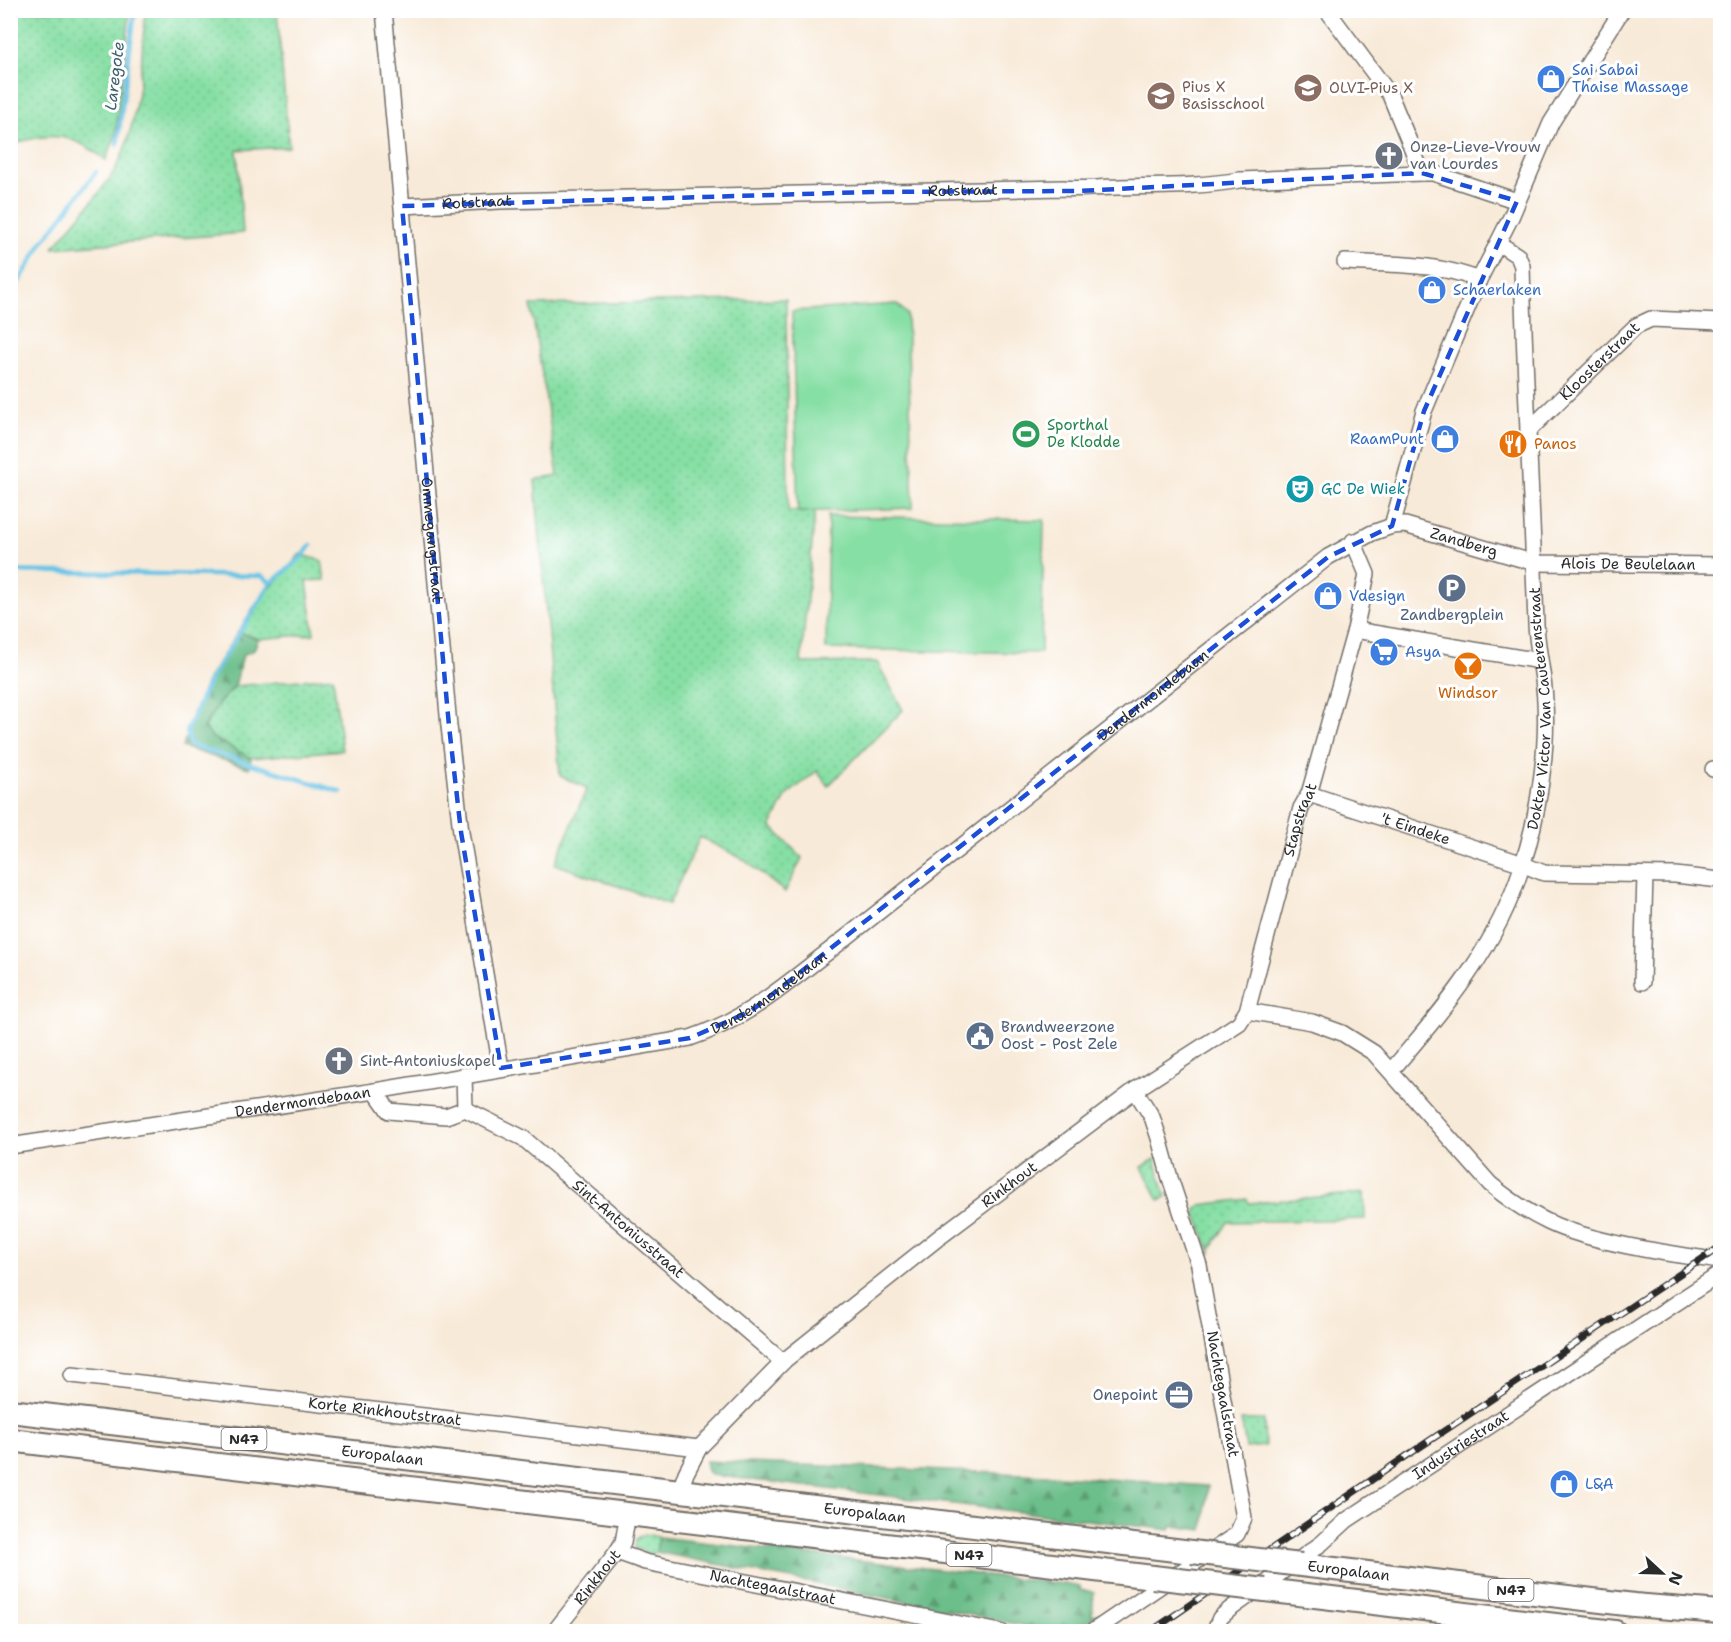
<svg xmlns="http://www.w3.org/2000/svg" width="1731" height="1642" font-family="'Shantell Sans',sans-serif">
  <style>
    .green { fill: url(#green-dots); stroke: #588568; stroke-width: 1.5 }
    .forest { fill: url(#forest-firs); stroke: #4c745a; stroke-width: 1.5 }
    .pitch { fill: #86dfa4; stroke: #588568; stroke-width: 1.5 }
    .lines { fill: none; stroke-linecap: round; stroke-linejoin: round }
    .stream { stroke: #68c4e6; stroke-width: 4.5 }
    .minor-casing { stroke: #736e68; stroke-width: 18 }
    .highway-casing { stroke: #736e68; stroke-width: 26 }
    .minor { stroke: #fff; stroke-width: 15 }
    .highway { stroke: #fff; stroke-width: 22 }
    .rail-casing { stroke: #2b2b2b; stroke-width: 7 }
    .rail { stroke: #fff; stroke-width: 4.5; stroke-dasharray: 14; stroke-linecap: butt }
    .highway-bridge-casing { stroke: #736e68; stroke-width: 26; stroke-linecap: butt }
    .highway-bridge { stroke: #fff; stroke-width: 22 }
    .marked { fill: none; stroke: #1d4ed8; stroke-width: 4.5; stroke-dasharray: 12 8; stroke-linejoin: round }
    .labels { text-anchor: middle; stroke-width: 6; stroke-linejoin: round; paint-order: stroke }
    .shield { fill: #fff; stroke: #6b6b6b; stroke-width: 1.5 }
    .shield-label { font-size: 14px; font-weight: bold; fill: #2b2b2b }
    .shop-label { font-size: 15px; fill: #366cbe; stroke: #fff; text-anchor: start }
    .education-label { font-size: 15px; fill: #785e54; stroke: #fff; text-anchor: start }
    .worship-label { font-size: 15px; fill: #5b616d; stroke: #fff; text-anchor: start }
    .street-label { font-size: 15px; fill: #2b2b2b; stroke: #fff }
    .leisure-label { font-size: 15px; fill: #27864d; stroke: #fff; text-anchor: start }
    .food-label { font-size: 15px; fill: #c56008; stroke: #fff; text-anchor: start }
    .culture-label { font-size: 15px; fill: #0d838f; stroke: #fff; text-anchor: start }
    .service-label { font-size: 15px; fill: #4e5e75; stroke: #fff }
    .water-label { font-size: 16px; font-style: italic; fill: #40616c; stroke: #fff }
  </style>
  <defs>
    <pattern id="green-dots" width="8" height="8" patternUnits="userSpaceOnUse" patternTransform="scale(1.5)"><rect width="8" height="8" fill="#86dfa4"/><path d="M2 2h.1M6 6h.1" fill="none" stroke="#74c08d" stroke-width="1.8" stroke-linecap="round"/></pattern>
    <pattern id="forest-firs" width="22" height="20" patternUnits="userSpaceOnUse" patternTransform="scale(1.5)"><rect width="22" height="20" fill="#6cbe8a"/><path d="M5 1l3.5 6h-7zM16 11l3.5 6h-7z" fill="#599b71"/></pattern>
  </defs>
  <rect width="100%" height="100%" fill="#fff"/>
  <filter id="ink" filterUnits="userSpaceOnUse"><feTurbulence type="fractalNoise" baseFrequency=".0167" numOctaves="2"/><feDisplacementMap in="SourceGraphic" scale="12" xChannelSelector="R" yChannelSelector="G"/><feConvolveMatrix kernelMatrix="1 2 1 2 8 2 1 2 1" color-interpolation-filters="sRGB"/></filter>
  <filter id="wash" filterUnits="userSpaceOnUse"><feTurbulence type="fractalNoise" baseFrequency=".008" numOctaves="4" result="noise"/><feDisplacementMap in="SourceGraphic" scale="24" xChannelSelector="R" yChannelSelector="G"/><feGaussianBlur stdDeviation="1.35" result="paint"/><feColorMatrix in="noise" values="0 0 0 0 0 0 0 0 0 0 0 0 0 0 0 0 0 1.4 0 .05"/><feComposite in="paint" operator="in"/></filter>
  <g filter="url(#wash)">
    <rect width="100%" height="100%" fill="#f8ead8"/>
    <path class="green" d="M 10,11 L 130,11 L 115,137 L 106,160 C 71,133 51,131 11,145 Z
      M 145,11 L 277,11 L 289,147 L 237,150 L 243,233 L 53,248 C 72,224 105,190 118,164 C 139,122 142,58 145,11 Z
      M 786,299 L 788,511 L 815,511 L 801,663 L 877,662 L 903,710 L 828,786 L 817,771 L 787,795 L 771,826 L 802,858 L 785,892 L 743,859 L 700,837 L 669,904 L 555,864 L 587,788 L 560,776 L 535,480 L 558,476 L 531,305 Z
      M 300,554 L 322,561 L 325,580 L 307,581 L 314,634 L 258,639 L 238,632 L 253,608 Z
      M 333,677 L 342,750 L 251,758 L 212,738 L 204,727 L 219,703 L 235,686 Z
      M 1155,1159 L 1166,1197 L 1159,1200 L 1142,1167 Z
      M 1364,1193 L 1365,1219 L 1228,1222 L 1211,1248 L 1211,1254 L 1195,1212 L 1200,1205 L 1247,1199 L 1249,1203 Z
      M 1241,1420 L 1264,1420 L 1265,1446 L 1246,1448 Z
      M 645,1534 L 659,1537 L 656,1552 L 652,1555 L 635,1548 L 636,1539 Z"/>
    <path class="forest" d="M 238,632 L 258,639 L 254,650 L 243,655 L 235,686 L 219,703 L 204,727 L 213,738 L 251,758 L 249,768 L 182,747 L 208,679 Z
      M 705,1461 L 1045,1475 L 1208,1486 L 1203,1530 L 1172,1526 L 1170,1530 L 711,1475 L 707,1471 Z
      M 659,1537 L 1080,1586 L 1080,1590 L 1094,1592 L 1092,1615 L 1099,1614 L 1073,1631 L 1051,1631 L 656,1552 Z"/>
    <path class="pitch" d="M 897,304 L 907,314 L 913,508 L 798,512 L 792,311 Z
      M 828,516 L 1044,520 L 1041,653 L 826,649 Z"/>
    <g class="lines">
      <path class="stream" d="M 117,145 L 135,10
        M 10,297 L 42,243 L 96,172
        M 10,571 L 262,576 L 271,583 L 210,679 L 186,732 L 190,745 L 341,792
        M 271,583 L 301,558 L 311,545"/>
    </g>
  </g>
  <g filter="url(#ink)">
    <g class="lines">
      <g class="minor-casing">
        <g id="minor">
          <path id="s1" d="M 384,10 L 449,726 L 461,832 L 501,1068"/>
          <path d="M 1327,10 L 1390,95 L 1422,173"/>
          <path id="s2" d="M 402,206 L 500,201 L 1063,188 C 1083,190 1098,187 1118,187 C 1159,186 1200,187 1240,180 L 1422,173 L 1433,173 L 1517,201"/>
          <path d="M 1345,262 C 1392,265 1435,262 1479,280"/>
          <path id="s3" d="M 1528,431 L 1636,326 L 1651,319 L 1720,322"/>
          <path d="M 1392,526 L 1424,411 L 1479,280 L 1511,217 L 1551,123 L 1622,10"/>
          <path d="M 1355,630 L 1540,661"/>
          <path d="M 1713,769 L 1720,770"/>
          <path id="s4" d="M 1309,794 L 1514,861 L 1544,873 L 1675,875 L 1720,880"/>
          <path d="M 1642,982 L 1645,875"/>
          <path d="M 1247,1011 L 1312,1022 L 1342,1033 L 1374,1053 L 1490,1184 C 1508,1199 1527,1212 1548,1222 C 1591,1243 1672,1254 1720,1261"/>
          <path id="s5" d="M 1391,1071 C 1444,1009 1498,946 1522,866 C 1538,818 1548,752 1545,701 C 1544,675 1537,650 1536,624 C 1532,505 1525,385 1522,266 L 1518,256 L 1498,243"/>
          <path id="s6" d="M 464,1075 L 465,1109 L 523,1138 L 783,1362"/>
          <path d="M 375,1091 L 389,1111 L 446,1116 L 465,1109"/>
          <path id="s7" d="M 10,1146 L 375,1091 L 690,1038 C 747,1019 782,987 829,951 L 1328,557 L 1372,533 L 1392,526 L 1405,525 L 1535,563 L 1720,565"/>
          <path id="s8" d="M 72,1375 L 699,1448"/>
          <path id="s9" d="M 680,1490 L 686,1473 L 699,1448 L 785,1360 L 937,1239 L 1135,1090 L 1239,1023 L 1247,1011 L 1301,808 L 1309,794 L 1355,630 L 1367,574 L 1353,541"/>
          <path id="s10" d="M 617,1552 L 645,1562 L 700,1573 L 1001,1632"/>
          <path id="s11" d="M 554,1632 L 617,1552 L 623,1542 L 628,1514"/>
          <path d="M 1092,1632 L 1237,1534 L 1244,1518 L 1199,1265 L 1170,1178 L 1159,1138 L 1152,1117 L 1135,1090"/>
          <path id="s12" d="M 1214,1632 L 1220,1618 L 1229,1610 L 1322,1543 L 1347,1520 L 1720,1274"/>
        </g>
      </g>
      <g class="highway-casing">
        <g id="highway">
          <path id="s13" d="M 10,1411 L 1192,1552"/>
          <path d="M 10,1440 L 1153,1577"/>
          <path id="s14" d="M 1301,1565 L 1634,1605 L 1720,1612"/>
          <path d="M 1265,1590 L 1615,1632"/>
        </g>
      </g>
      <use href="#minor" class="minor"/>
      <use href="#highway" class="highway"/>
      <g class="rail-casing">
        <path id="rail" d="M 1150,1632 L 1408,1455 L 1720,1247"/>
      </g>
      <use href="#rail" class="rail"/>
      <g class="highway-bridge-casing">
        <path id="highway-bridge" d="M 1192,1552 L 1301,1565
          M 1153,1577 L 1265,1590"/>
      </g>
      <use href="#highway-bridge" class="highway-bridge"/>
    </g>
  </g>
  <path class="marked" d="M 1422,173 L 1517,201 L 1424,411 L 1392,526 L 1328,557 L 751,1011 L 690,1038 L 501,1068 L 461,832 L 449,726 L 402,206 L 871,192 L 1079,191 Z"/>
  <defs>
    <g id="shop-disc" transform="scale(1.5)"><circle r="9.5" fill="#3f7fe0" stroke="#fff"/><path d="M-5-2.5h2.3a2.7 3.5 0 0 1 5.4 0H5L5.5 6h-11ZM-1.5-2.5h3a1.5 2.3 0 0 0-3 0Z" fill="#fff"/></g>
    <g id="school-disc" transform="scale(1.5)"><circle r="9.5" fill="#8d6e63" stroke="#fff"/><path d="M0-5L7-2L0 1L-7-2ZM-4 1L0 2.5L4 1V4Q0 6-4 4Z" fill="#fff"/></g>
    <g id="church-disc" transform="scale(1.5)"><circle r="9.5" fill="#6b7280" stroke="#fff"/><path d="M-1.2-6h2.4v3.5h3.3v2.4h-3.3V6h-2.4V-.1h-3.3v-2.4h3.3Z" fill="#fff"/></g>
    <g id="stadium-disc" transform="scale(1.5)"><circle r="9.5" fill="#2e9e5b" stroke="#fff"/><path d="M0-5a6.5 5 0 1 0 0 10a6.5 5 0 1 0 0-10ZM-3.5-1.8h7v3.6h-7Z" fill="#fff"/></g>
    <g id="restaurant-disc" transform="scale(1.5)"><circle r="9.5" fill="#e8710a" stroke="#fff"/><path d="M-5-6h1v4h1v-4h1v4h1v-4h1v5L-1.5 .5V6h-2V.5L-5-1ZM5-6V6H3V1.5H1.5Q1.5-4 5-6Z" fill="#fff"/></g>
    <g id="theatre-disc" transform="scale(1.5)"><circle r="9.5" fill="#0f9aa8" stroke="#fff"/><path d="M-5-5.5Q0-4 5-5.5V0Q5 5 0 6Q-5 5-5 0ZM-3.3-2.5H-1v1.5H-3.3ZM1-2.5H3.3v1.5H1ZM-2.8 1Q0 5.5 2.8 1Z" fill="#fff"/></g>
    <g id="parking-disc" transform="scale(1.5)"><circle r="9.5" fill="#5c6f8a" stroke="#fff"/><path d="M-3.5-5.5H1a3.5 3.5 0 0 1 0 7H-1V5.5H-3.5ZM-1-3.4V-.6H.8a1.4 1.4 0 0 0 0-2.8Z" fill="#fff"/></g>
    <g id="supermarket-disc" transform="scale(1.5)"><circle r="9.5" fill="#3f7fe0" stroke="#fff"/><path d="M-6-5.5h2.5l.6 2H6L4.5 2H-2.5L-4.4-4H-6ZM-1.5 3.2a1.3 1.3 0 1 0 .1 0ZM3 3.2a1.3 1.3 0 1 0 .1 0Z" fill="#fff"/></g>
    <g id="bar-disc" transform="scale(1.5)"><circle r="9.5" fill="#e8710a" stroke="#fff"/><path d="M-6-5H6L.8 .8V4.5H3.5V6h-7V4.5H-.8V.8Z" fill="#fff"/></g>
    <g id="civic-disc" transform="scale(1.5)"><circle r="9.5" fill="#5c6f8a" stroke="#fff"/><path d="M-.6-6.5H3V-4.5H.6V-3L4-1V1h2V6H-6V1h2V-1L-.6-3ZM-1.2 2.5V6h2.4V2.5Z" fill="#fff"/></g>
    <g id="office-disc" transform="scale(1.5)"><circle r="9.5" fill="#5c6f8a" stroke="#fff"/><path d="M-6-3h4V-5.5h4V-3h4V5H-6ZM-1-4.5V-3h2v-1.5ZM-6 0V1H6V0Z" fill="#fff"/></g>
  </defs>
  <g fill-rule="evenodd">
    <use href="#shop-disc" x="1551" y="79"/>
    <use href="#school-disc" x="1308" y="88"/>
    <use href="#school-disc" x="1161" y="96"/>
    <use href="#church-disc" x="1389" y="156"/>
    <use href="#shop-disc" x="1432" y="290"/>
    <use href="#stadium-disc" x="1026" y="434"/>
    <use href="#shop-disc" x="1445" y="439"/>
    <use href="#restaurant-disc" x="1513" y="444"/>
    <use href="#theatre-disc" x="1300" y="489"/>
    <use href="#parking-disc" x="1452" y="588"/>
    <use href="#shop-disc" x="1328" y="596"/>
    <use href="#supermarket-disc" x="1384" y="652"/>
    <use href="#bar-disc" x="1468" y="666"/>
    <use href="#civic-disc" x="980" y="1036"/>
    <use href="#church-disc" x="339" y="1061"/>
    <use href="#office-disc" x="1179" y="1395"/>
    <use href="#shop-disc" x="1564" y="1484"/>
  </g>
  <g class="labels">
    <g class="shield">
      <rect x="221.5" y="1428" width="45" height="22" rx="4.5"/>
      <rect x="946.5" y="1544" width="45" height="22" rx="4.5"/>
      <rect x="1488.5" y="1579" width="45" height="22" rx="4.5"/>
    </g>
    <g class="shield-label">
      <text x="244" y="1444">N47</text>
      <text x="969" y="1560">N47</text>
      <text x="1511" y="1595">N47</text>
    </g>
    <g class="shop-label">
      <text x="1572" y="75">Sai Sabai<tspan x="1572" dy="17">Thaise Massage</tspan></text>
      <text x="1453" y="295">Schaerlaken</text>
      <text x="1424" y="444" text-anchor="end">RaamPunt</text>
      <text x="1349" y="601">Vdesign</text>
      <text x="1405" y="657">Asya</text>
      <text x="1585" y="1489">L&amp;A</text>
    </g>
    <g class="education-label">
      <text x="1182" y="92">Pius X<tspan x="1182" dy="17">Basisschool</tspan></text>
      <text x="1329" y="93">OLVI-Pius X</text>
    </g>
    <g class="worship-label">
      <text x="1410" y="152">Onze-Lieve-Vrouw<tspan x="1410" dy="17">van Lourdes</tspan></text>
      <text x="360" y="1066">Sint-Antoniuskapel</text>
    </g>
    <g class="street-label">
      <text dy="5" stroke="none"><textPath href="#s2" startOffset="561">Rotstraat</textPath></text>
      <text dy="5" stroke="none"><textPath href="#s2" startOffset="75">Rotstraat</textPath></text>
      <text dy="5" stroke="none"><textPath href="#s3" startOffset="100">Kloosterstraat</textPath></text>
      <text dy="5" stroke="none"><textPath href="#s1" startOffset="532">Ommegangstraat</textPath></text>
      <text dy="5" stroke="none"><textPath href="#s7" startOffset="1635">Zandberg</textPath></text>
      <text dy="5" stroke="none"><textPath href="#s7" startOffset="1802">Alois De Beulelaan</textPath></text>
      <text dy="5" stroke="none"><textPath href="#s7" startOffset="1266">Dendermondebaan</textPath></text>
      <text dy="5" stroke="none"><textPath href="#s5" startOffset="405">Dokter Victor Van Cauterenstraat</textPath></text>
      <text dy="5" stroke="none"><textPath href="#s9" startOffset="948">Stapstraat</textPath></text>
      <text dy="5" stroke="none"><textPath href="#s4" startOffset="112">'t Eindeke</textPath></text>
      <text dy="5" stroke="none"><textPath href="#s7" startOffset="780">Dendermondebaan</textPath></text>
      <text dy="5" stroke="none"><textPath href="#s7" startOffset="296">Dendermondebaan</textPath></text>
      <text dy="5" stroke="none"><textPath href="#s9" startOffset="454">Rinkhout</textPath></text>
      <text dy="5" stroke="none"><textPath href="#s6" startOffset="238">Sint-Antoniusstraat</textPath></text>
      <text transform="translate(1223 1394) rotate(80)" y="5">Nachtegaalstraat</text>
      <text dy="5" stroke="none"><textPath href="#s8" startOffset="315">Korte Rinkhoutstraat</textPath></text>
      <text dy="5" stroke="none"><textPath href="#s12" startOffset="312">Industriestraat</textPath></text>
      <text dy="5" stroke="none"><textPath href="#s13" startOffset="375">Europalaan</textPath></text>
      <text dy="5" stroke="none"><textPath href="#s13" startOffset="861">Europalaan</textPath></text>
      <text dy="5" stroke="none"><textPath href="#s14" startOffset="48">Europalaan</textPath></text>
      <text dy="5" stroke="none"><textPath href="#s11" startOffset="70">Rinkhout</textPath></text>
      <text dy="5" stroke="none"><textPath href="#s10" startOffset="160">Nachtegaalstraat</textPath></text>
    </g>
    <g class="leisure-label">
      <text x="1047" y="430">Sporthal<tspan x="1047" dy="17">De Klodde</tspan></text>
    </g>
    <g class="food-label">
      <text x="1534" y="449">Panos</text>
      <text x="1468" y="698" text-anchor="middle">Windsor</text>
    </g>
    <g class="culture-label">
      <text x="1321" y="494">GC De Wiek</text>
    </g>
    <g class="service-label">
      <text x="1452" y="620">Zandbergplein</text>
      <text x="1001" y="1032" text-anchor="start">Brandweerzone<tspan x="1001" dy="17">Oost - Post Zele</tspan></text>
      <text x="1158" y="1400" text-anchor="end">Onepoint</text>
    </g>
    <g class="water-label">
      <text transform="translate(114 76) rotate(-83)" y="6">Laregote</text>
    </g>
  </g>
  <rect width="1731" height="1642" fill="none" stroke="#fff" stroke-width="36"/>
  <g transform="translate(1662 1573) rotate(112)" stroke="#ffffff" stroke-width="4.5" paint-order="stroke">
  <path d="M0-4.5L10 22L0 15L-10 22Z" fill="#2b2b2b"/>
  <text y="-9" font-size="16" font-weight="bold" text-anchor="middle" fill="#2b2b2b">N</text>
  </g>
</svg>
